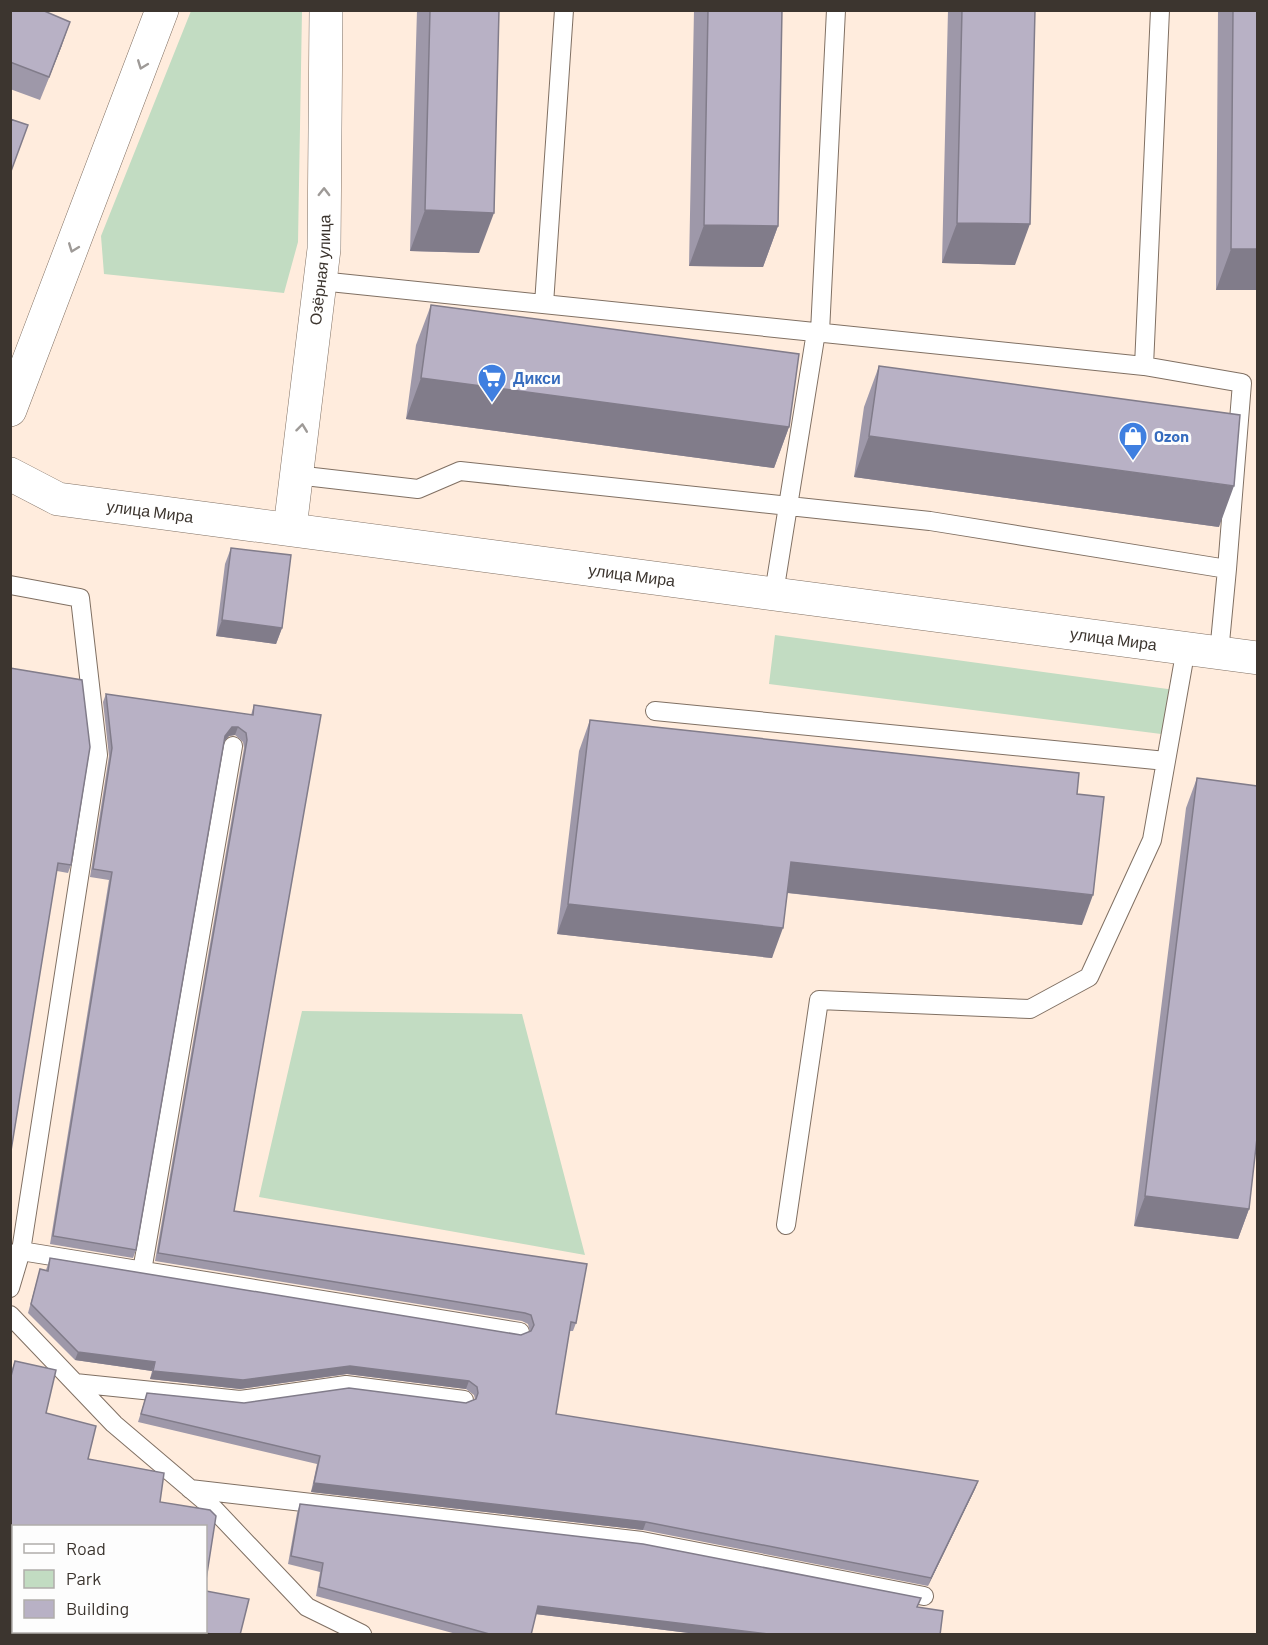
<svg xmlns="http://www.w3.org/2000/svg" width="1268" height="1645" font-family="Barlow,sans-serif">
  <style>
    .green { fill: #c2dcc2 }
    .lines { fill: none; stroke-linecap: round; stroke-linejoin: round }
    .lane-casing { stroke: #807063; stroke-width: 20 }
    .street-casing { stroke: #807063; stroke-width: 34 }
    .lane { stroke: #fff; stroke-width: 18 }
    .street { stroke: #fff; stroke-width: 33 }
    .wall { fill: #9e98a9 }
    .shaded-wall { fill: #817c8a }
    .building { fill: #b8b1c5; stroke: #817c8a; stroke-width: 1.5 }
    .oneway { stroke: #9e9a97 }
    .labels { text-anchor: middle; stroke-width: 6; stroke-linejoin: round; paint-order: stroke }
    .street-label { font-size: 16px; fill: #3c352f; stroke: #fdfdfd }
    .shop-label { font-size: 16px; font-weight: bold; fill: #366cbe; stroke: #fdfdfd; text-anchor: start }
  </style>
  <rect width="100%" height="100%" fill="#ffecdd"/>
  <path class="green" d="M 191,11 L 302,11 L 298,242 L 284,293 L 104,274 L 101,236 Z
    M 775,635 L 1175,690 L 1169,735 L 769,684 Z
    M 302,1011 L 522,1014 L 585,1255 L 259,1197 Z"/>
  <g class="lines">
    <g class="lane-casing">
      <path id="lane" d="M 320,281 L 1144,366 L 1242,383 L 1227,569
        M 544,304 L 564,10
        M 820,332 L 836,10
        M 1144,366 L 1160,10
        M 296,475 L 418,489 L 460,471 L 930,521 L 1227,569 L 1219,653
        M 10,585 L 80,598 L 98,755 L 21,1251 L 10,1288
        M 774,593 L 816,332
        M 655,711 L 1166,761
        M 786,1225 L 819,1000 L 1030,1009 L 1089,977 L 1152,840 L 1186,648
        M 10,1255 L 21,1251 L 520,1332
        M 142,1271 L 233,746
        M 10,1315 L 114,1424 L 214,1509 L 307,1607 L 362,1634
        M 75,1383 L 240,1400 L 346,1385 L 464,1400
        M 190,1489 L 642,1541 L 924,1596"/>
    </g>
    <g class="street-casing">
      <g id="street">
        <path d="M 10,410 L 162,10"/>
        <path id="s1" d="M 10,474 L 58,499 L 1258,658"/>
        <path id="s2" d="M 290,528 L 324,249 L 326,10"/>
      </g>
    </g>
    <use href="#lane" class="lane"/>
    <use href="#street" class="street"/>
  </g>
  <path class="wall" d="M 10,10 L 62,45 L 40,100 L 10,89 Z
    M 417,10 L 499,10 L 479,253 L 410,251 Z
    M 694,10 L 782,10 L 778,226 L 763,267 L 689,266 Z
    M 948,10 L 1035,10 L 1015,265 L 942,263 Z
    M 1218,10 L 1257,10 L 1257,290 L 1216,290 Z
    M 431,305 L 789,427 L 774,468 L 406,419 L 416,345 Z
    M 879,366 L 1219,527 L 854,477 L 864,407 Z
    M 231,548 L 282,628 L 276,644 L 216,636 L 225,564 Z
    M 10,668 L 71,865 L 68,873 L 57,871 Z
    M 106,694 L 251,715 L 254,705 L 234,1211 L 576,1323 L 573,1331 L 569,1331 L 556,1414 L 978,1481 L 975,1489 L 928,1586 L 643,1530 L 311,1492 L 317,1464 L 138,1422 L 147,1393 L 244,1403 L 466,1403 L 475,1399 L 474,1395 L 466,1389 L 347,1374 L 240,1389 L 150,1379 L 152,1371 L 75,1360 L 28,1313 L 40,1269 L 46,1270 L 50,1258 L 521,1335 L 530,1332 L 528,1324 L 522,1321 L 155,1261 L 244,748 L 243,742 L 235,735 L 229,736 L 224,742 L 136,1250 L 133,1258 L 50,1244 L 109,880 L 90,877 L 109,756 L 103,702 Z
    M 590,720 L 1077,794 L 1082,925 L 787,893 L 772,958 L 557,934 L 579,751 Z
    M 1197,778 L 1249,1209 L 1238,1239 L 1134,1226 L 1186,808 Z
    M 15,1361 L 14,1632 L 206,1632 L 240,1635 L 169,1635 L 159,1633 L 159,1635 L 21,1635 L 10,1632 L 10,1375 Z
    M 300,1504 L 918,1607 L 940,1635 L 705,1635 L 536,1614 L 531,1635 L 460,1635 L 316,1596 L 320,1572 L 288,1564 L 297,1513 Z"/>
  <path class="shaded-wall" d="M 70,22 L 62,45 L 40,100 L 49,77 Z
    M 425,210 L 494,213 L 479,253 L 410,251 Z
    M 957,223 L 1030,224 L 1015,265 L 942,263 Z
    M 704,225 L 778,226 L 763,267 L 689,266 Z
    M 1231,249 L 1257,249 L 1257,290 L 1216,290 Z
    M 421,378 L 789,427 L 774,468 L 406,419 Z
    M 869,436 L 1234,486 L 1219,527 L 854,477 Z
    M 222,620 L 282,628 L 276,644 L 216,636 Z
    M 232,727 L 238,727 L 235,735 L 229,736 L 222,744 L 225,736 Z
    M 791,862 L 1093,895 L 1082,925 L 780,892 Z
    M 568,904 L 783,928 L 772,958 L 557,934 Z
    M 1145,1196 L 1249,1209 L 1238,1239 L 1134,1226 Z
    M 78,1352 L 155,1362 L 152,1371 L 75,1360 Z
    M 350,1366 L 469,1381 L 466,1389 L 347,1374 L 240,1389 L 150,1379 L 153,1371 Z
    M 978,1481 L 975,1489 L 928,1586 L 931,1578 Z
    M 314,1483 L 646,1522 L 643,1530 L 311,1492 Z
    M 538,1606 L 777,1635 L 705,1635 L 535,1614 Z"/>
  <path class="building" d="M 10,10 L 42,10 L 70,22 L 49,77 L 10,62 Z
    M 430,10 L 499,10 L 494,213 L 425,210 Z
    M 708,10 L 782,10 L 778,226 L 704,225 Z
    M 962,10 L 1035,10 L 1030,224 L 957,223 Z
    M 1233,10 L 1257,10 L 1257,249 L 1231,249 Z
    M 10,119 L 28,125 L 10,174 Z
    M 431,305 L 799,354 L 789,427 L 421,378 Z
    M 879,366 L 1240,415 L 1234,486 L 869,436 Z
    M 231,548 L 291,555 L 282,628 L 222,620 Z
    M 10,668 L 82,680 L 90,747 L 71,865 L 58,863 L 10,1157 Z
    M 106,694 L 253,715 L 254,705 L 321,715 L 234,1211 L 587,1264 L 576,1323 L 571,1322 L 556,1414 L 978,1481 L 931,1578 L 646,1522 L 314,1483 L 320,1456 L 141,1414 L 147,1393 L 244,1403 L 349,1388 L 466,1403 L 476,1399 L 478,1393 L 477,1387 L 469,1381 L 350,1366 L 243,1380 L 153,1371 L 155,1362 L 78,1352 L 31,1304 L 40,1269 L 48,1271 L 50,1258 L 521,1335 L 531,1331 L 534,1325 L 531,1315 L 525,1313 L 158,1253 L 247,740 L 246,733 L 238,727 L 232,727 L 225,736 L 136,1250 L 53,1236 L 112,872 L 93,869 L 112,748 Z
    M 590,720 L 1079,773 L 1077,794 L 1104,797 L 1093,895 L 791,862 L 783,928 L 568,904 Z
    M 1197,778 L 1257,786 L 1257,1138 L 1249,1209 L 1145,1196 Z
    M 15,1361 L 56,1370 L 46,1413 L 96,1426 L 88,1459 L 164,1473 L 160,1502 L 210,1510 L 216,1516 L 206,1580 L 206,1527 L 14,1527 L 14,1624 L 10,1623 L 10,1380 Z
    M 300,1504 L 643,1544 L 921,1598 L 917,1607 L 943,1611 L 940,1635 L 777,1635 L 538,1606 L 531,1635 L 493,1635 L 319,1587 L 323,1563 L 291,1556 Z
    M 206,1591 L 249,1599 L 240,1635 L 217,1635 L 200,1632 L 206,1632 Z
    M 48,1632 L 159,1632 L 159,1635 L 62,1635 Z"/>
  <defs><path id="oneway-chevron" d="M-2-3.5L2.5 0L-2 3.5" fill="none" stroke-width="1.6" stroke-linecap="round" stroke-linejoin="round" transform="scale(1.5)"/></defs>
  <g class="oneway">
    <use href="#oneway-chevron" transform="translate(142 65) rotate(111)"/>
    <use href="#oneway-chevron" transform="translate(324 192) rotate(-89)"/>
    <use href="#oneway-chevron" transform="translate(73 248) rotate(111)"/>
    <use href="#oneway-chevron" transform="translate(302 428) rotate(-83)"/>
  </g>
  <defs>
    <g id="supermarket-pin" transform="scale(1.5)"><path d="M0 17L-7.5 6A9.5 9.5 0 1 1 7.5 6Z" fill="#3f7fe0" stroke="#fdfdfd"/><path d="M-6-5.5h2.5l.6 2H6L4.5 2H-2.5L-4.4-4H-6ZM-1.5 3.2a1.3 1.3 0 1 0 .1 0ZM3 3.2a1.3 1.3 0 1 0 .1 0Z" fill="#fff"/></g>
    <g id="shop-pin" transform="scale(1.5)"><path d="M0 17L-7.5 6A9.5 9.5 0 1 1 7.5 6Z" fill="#3f7fe0" stroke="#fdfdfd"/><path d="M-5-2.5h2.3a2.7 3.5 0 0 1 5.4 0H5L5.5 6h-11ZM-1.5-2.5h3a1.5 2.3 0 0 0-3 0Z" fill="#fff"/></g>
  </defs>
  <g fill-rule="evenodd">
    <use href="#supermarket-pin" x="492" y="378"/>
    <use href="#shop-pin" x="1133" y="436"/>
  </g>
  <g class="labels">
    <g class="street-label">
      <text dy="6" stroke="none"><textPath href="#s2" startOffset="260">Озёрная улица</textPath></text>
      <text dy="6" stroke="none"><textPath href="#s1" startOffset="147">улица Мира</textPath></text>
      <text dy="6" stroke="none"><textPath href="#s1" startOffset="633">улица Мира</textPath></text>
      <text dy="6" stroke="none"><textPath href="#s1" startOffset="1119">улица Мира</textPath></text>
    </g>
    <g class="shop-label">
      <text x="513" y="384">Дикси</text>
      <text x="1154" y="442">Ozon</text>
    </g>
  </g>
  <rect width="1268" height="1645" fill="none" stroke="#3c352f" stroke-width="24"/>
  <rect x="12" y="1525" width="195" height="108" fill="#fdfdfd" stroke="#b0adab" stroke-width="1.5"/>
  <rect x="24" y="1544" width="30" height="9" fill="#ffffff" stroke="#b0adab" stroke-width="1.5"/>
  <text x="66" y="1555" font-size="18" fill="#3c352f">Road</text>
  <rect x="24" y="1570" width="30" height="18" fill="#c2dcc2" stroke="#b0adab" stroke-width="1.5"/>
  <text x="66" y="1585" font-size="18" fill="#3c352f">Park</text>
  <rect x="24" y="1600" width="30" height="18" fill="#b8b1c5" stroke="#b0adab" stroke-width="1.5"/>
  <text x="66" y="1615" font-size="18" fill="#3c352f">Building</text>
</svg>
